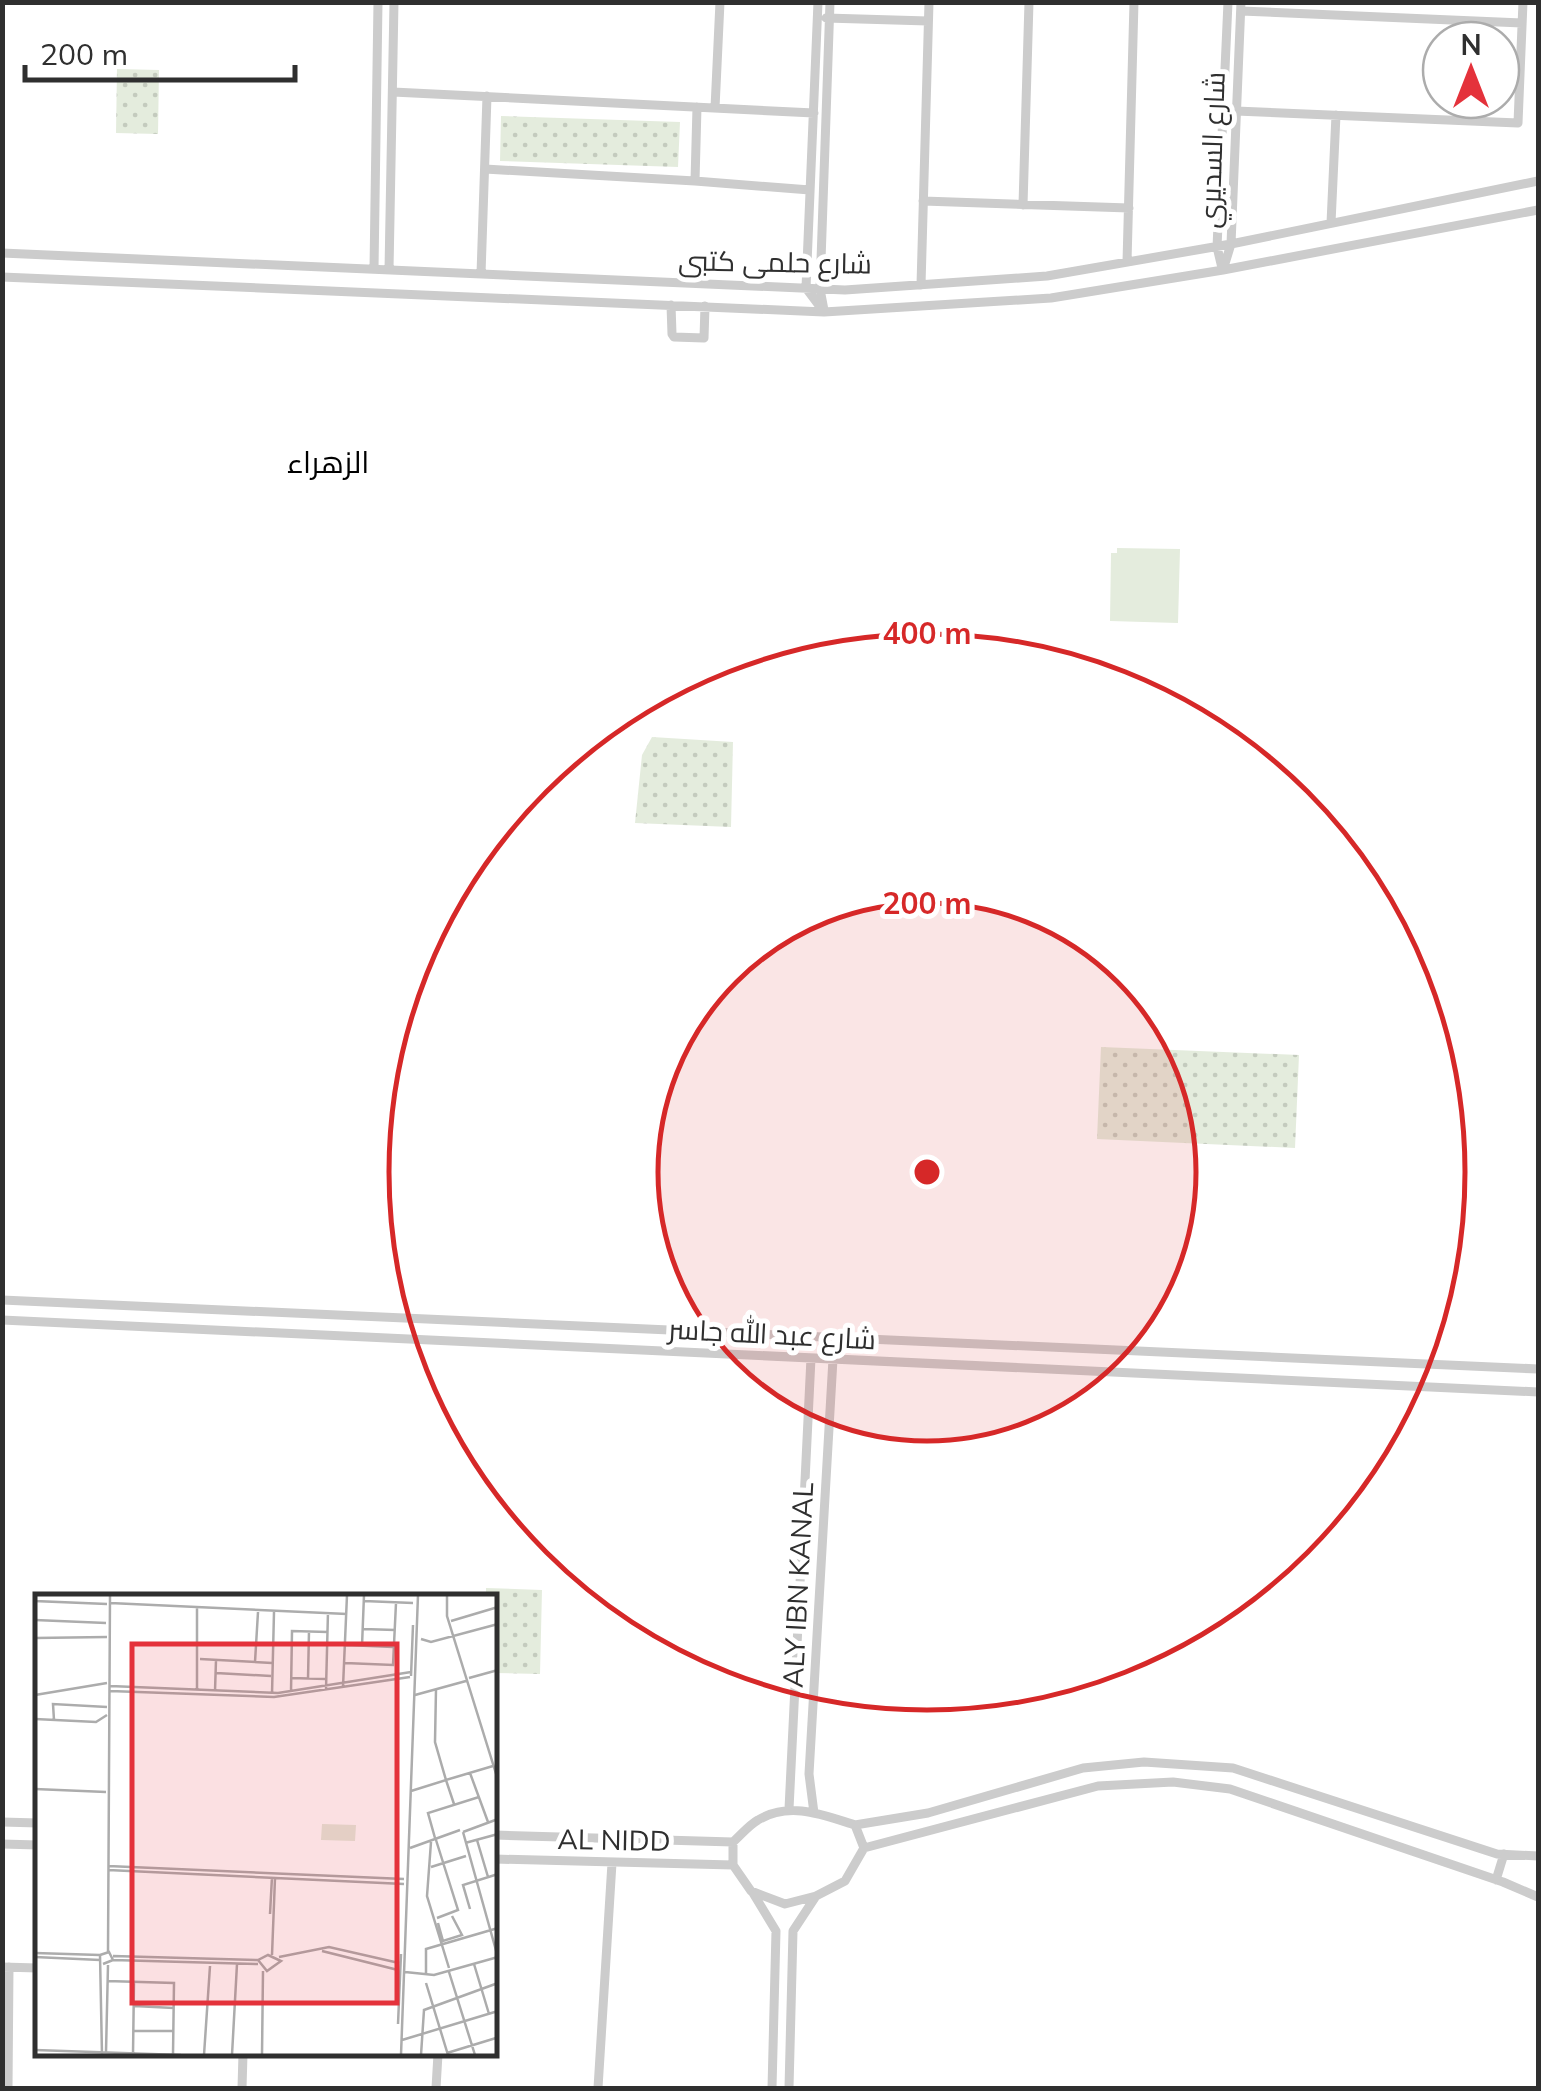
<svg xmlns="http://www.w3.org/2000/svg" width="1541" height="2091" font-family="Mulish,Cairo,sans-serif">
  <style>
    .grass { fill: url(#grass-dots) }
    .garden { fill: #e4ecdd }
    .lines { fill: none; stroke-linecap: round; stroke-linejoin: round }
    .minor { stroke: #ccc; stroke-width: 9 }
    .ring { fill: none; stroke: #d62828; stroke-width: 5 }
    .labels { text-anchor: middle; stroke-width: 10; stroke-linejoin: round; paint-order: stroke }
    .street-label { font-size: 28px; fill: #2f2f2f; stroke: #fff }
    .neighbourhood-label { font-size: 30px; fill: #000; stroke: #fff }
    .inset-road { fill: none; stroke: #acacac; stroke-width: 2.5 }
    .view { fill: #e4323b; fill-opacity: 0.15; stroke: #e4323b; stroke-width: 5 }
    .inset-edge { fill: none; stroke: #2f2f2f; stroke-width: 5 }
    .centre { fill: #d62828; stroke: #fff; stroke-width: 5 }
    .ring-label { font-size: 30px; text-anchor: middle; font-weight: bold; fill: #d62828; stroke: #fff; stroke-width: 10; stroke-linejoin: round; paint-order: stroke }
  </style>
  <defs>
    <pattern id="grass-dots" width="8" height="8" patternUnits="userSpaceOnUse" patternTransform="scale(2.5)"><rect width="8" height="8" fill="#e4ecdd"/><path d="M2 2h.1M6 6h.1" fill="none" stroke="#c4cbbe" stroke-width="1.8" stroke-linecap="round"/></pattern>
  </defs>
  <rect width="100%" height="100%" fill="#fff"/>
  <path class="grass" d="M 117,69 L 159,70 L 158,134 L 116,133 Z
    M 501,116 L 680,122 L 678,167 L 500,161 Z
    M 652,737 L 733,742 L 731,827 L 635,823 L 642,755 Z
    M 1101,1047 L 1299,1055 L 1295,1148 L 1097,1139 Z
    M 486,1588 L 542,1590 L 540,1674 L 495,1673 L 495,1596 L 486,1596 Z"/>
  <path class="garden" d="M 1117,548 L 1180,549 L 1178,623 L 1110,621 L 1111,553 L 1117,553 Z"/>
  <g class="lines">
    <path class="minor" d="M 818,2 L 806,288 L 824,312
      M 1241,11 L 1522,23
      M 826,18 L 928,21
      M 393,92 L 814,113
      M 715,108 L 720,2
      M 1236,111 L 1518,123 L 1523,2
      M 485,169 L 695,181 L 810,190
      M 695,181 L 697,107
      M 923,201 L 1129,208
      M 1023,205 L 1029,2
      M 1331,223 L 1336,115
      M 2,253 L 845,290 L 1047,276 L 1231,244 L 1538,181
      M 1127,262 L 1134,2
      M 1222,268 L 1217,247 L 1228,2
      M 374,269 L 378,2
      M 389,270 L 394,2
      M 1223,270 L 1231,244 L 1241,2
      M 481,274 L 487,96
      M 2,277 L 824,312 L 1051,298 L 1223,270 L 1538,210
      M 921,285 L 929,2
      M 671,305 L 672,334 L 674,337 L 704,338 L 705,306
      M 824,310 L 820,289 L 830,2
      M 2,1300 L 1538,1369
      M 2,1320 L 1538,1392
      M 789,1809 L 811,1358
      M 814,1813 L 809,1774 L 833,1359
      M 2,1822 L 38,1823
      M 855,1825 L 928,1813 L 1083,1768 L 1144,1762 L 1233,1768 L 1497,1854 L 1538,1856
      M 495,1835 L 733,1842 C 741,1835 749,1825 758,1820 C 790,1801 823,1815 855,1825 L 864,1848 L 845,1881 L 816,1896 L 785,1904 L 751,1891 L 733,1865 L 733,1842
      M 2,1844 L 38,1845
      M 864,1848 L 1098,1786 L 1173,1782 L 1230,1789 L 1503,1882 L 1538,1897
      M 495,1859 L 733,1865
      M 1496,1880 L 1504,1854
      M 753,1893 L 776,1931 L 772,2088
      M 2,1967 L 38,1968
      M 8,2088 L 9,1967
      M 242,2088 L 243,2054
      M 436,2088 L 438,2054
      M 598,2088 L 612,1863
      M 789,2088 L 793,1931 L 816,1896"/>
  </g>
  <circle cx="927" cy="1172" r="269" fill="#d62828" fill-opacity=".12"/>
  <g class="ring">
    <circle cx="927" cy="1172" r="269"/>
    <circle cx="927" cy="1172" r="538"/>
  </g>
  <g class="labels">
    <g class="street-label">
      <text transform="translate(1212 150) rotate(-88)" y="10">شارع السديري</text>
      <text transform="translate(775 262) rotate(1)" y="10">شارع حلمى كتبى</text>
      <text transform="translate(772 1334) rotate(3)" y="10">شارع عبد الله جاسر</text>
      <text transform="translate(798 1585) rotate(-87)" y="10">ALY IBN KANAL</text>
      <text transform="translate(614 1840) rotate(1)" y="10">AL NIDD</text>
    </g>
    <g class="neighbourhood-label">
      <text x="328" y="473">الزهراء</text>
    </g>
  </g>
  <g transform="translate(35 1594)">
    <rect width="462" height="462" fill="#fff"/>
    <path d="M 287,230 L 321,231 L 320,247 L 286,246 Z" fill="#e4ecdd"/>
    <path class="inset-road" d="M 0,1 L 0,7 L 72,10M 412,1 L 412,22 L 463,186M 329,7 L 378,9M 75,9 L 312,20M 0,26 L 71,29M 416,27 L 463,13M 328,35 L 360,36M 0,44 L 72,43M 386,45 L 396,48 L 463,30M 311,51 L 358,53M 327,52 L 329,1M 165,65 L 237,69M 220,68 L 223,18M 310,69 L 358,71 L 361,9M 181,79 L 236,82M 376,82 L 378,31M 256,84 L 291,85M 434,84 L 463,76M 273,85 L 274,37M 75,92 L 243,99 L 376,78M 308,93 L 312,1M 291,95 L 293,18M 401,95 L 400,148 L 411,186 L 458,172M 162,96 L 162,12M 75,97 L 239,103 L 375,83M 180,97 L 181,66M 256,98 L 257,37 L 293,38M 237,100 L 239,18M 0,101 L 72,89M 380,101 L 431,87M 0,125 L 61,128 L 72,121M 19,126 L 18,110 L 72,113M 435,179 L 453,228M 0,195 L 71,198M 376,197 L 411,186 L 419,210M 428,238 L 462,360M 428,238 L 463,225M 400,244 L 393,219 L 444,203M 401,246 L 423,316 L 402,324M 442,246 L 453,283M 396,248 L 392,302 L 414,374M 430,249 L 463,240M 375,254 L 425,236M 73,272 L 369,285M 396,273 L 431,262M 73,276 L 369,290M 435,315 L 428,291 L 463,280M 235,320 L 237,283M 403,329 L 408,347 L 427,341 L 417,322M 287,357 L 363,376M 73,358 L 75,1M 0,359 L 65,361M 237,361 L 240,284M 78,362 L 223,366 L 233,361 L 246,367 L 232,377 L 223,366M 0,363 L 65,366M 244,363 L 294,353 L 364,369M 78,366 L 223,370M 439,370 L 454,420M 370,378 L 399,381 L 463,363M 414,378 L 440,461M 391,379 L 391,355 L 463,334M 72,387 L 139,389 L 138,461M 391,389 L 413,461M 99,412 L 139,414M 363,430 L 366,360M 98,437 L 139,437M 367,446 L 463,417M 0,456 L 146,461M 71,458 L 73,371M 412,459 L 461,444M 98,460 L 99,388M 67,461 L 65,361 L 74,358 L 78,366 L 68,370M 169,461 L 175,372M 197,461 L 202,370M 227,461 L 228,377M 366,461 L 383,1M 386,461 L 389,416 L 463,389"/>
    <path class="view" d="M 97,50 L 362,50 L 362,409 L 97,409 Z"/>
    <rect width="462" height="462" class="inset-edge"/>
  </g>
  <circle cx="927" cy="1172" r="15" class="centre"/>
  <g class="ring-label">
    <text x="927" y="644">400 m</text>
    <text x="927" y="914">200 m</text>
  </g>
  <rect width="1541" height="2091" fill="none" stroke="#2f2f2f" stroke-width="10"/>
  <g transform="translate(1471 70)"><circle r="48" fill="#ffffff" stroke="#acacac" stroke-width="2.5"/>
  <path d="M0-8L18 38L0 25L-18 38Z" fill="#e4323b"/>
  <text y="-15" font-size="28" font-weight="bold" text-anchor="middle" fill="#2f2f2f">N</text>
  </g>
  <path d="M25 65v15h270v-15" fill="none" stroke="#2f2f2f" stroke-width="5"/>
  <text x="40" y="65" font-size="30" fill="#2f2f2f" stroke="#ffffff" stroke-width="8" paint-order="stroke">200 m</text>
</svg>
